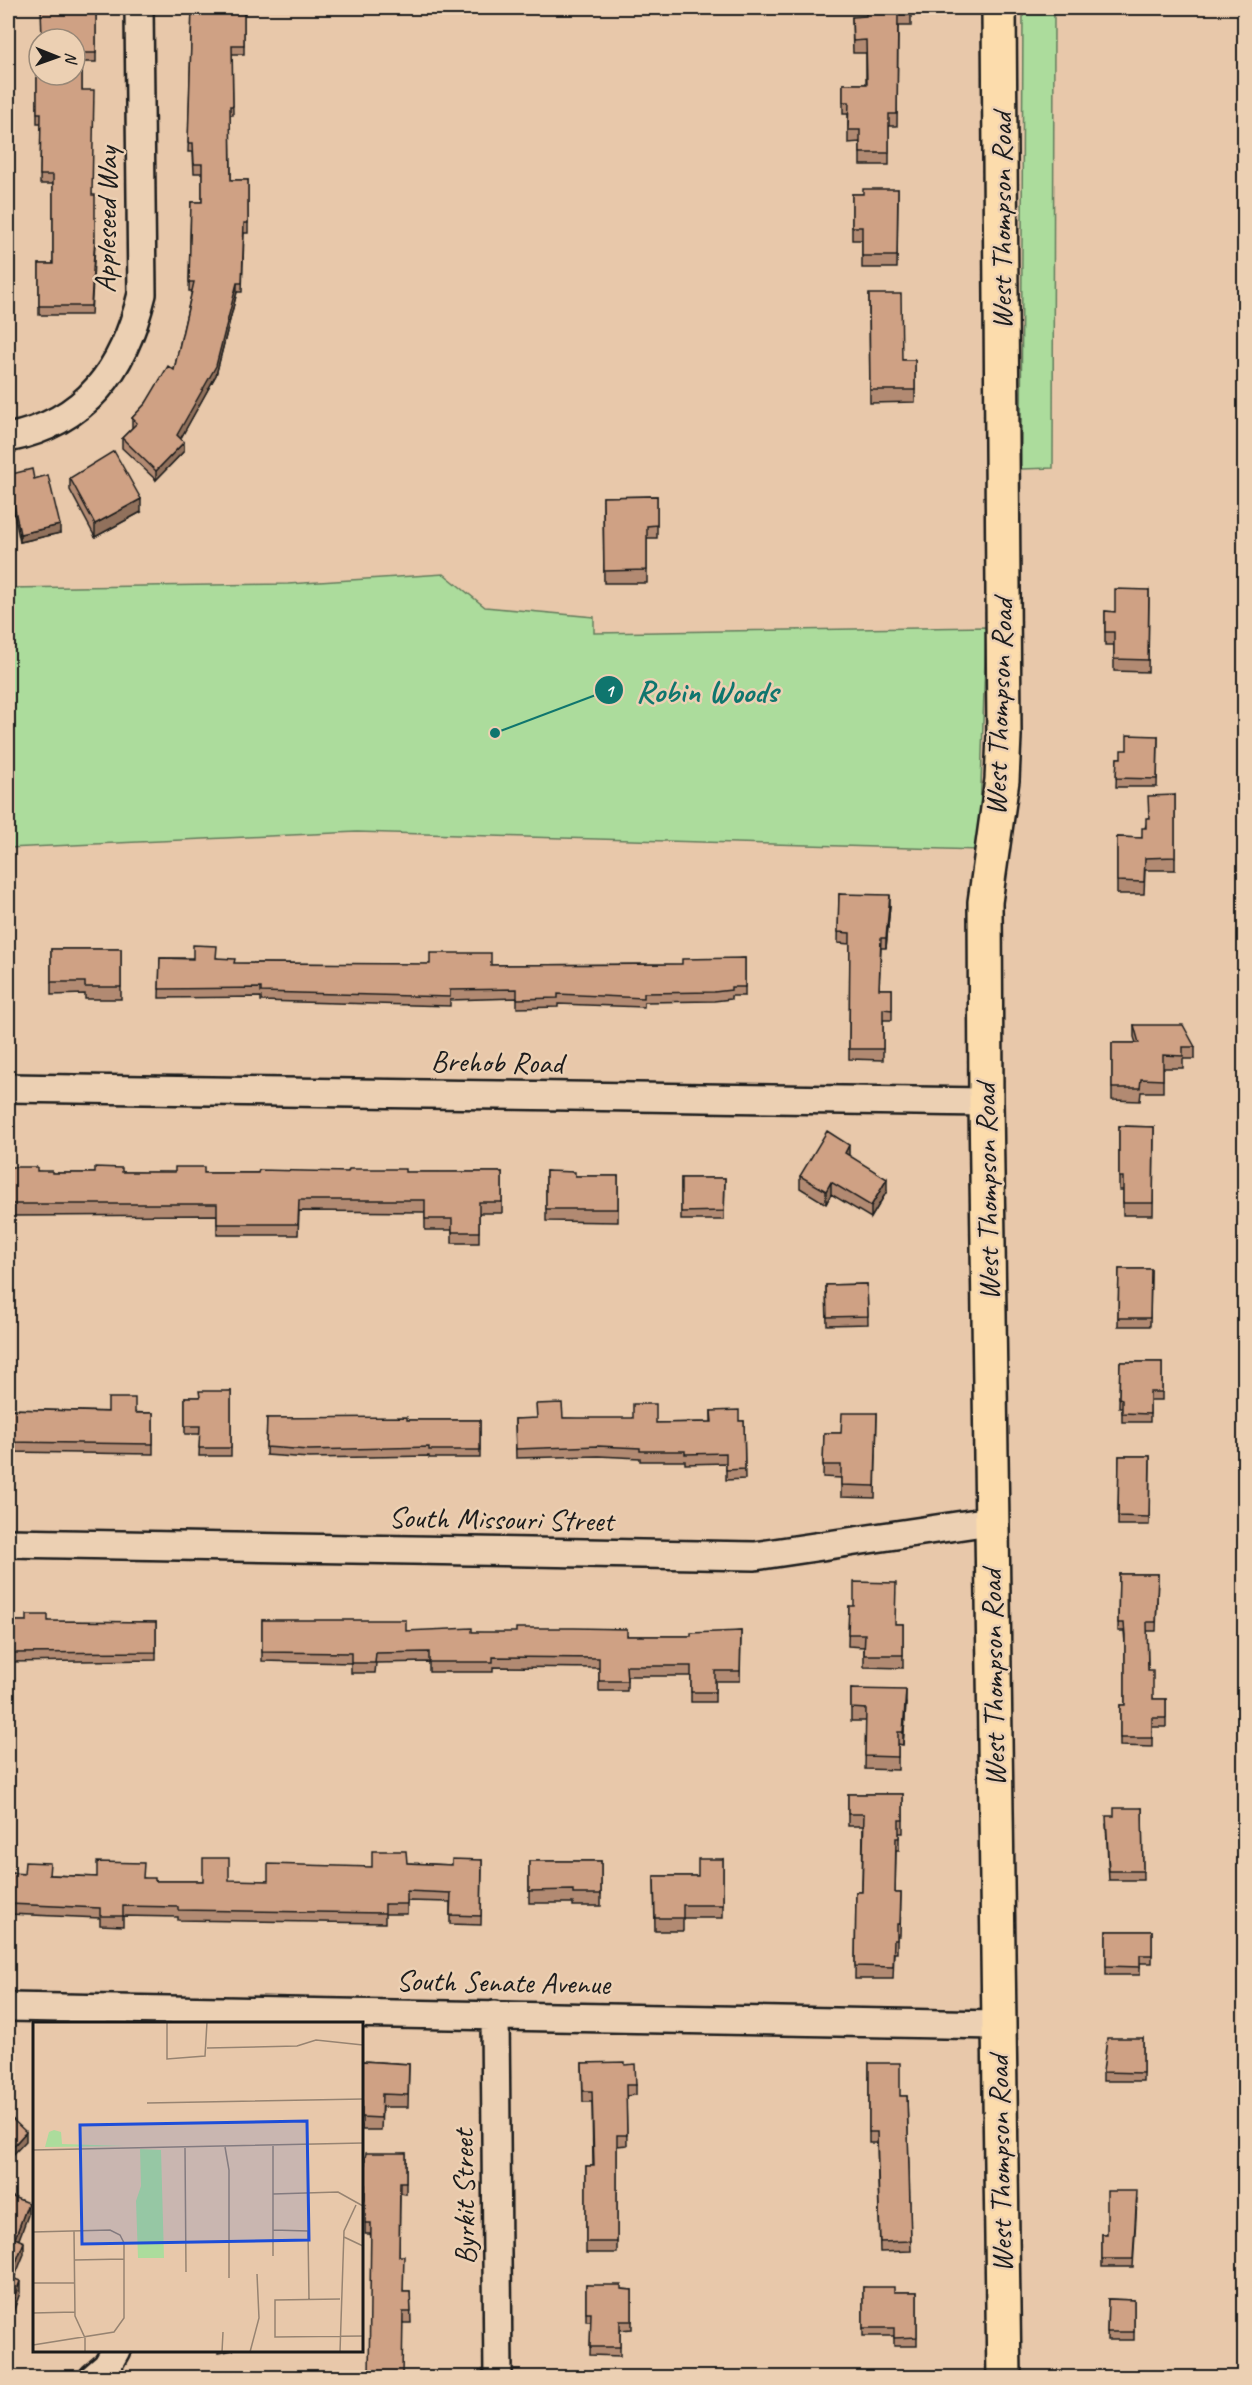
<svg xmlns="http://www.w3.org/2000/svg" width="1252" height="2385" font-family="Caveat,sans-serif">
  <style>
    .green { fill: #acdc9c; stroke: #647c5c; stroke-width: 1.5 }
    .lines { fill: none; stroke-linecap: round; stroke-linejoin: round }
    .minor-casing { stroke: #1c1c1c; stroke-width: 32 }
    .major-casing { stroke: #1c1c1c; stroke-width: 38 }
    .minor { stroke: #ecd0b3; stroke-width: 27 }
    .major { stroke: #fcdcac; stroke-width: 33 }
    .wall { fill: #b28a72; stroke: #1c1c1c; stroke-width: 1.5 }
    .shaded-wall { fill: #91715c; stroke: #1c1c1c; stroke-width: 1.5 }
    .building { fill: #cfa184; stroke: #1c1c1c; stroke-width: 1.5 }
    .labels { text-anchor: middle; stroke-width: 5; stroke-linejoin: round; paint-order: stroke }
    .street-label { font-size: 30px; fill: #1c1c1c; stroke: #ecd0b3 }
    .inset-road { fill: none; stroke: #968371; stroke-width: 1.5 }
    .view { fill: #1d4ed8; fill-opacity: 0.15; stroke: #1d4ed8; stroke-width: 3 }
    .inset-edge { fill: none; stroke: #1c1c1c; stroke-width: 3 }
    .leader { fill: none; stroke: #0f766e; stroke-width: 2 }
    .callout-dot { fill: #0f766e; stroke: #ecd0b3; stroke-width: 2 }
    .mark-label { font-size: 18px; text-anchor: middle; font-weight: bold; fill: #fff }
    .callout-label { font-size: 32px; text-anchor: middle; font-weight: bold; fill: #0f766e; stroke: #ecd0b3; stroke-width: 5; stroke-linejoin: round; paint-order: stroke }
  </style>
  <rect width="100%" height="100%" fill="#e8c8aa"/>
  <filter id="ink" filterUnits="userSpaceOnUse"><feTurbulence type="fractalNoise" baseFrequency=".0167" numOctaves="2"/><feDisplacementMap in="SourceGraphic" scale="12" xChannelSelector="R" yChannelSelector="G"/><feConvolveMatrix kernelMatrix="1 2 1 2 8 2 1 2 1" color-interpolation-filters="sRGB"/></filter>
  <g filter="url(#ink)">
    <path class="green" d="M 1023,8 L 1054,8 L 1053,468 L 1021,469 Z
      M 444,574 L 485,607 L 594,617 L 594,633 L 986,627 L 979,850 L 357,832 L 8,848 L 8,588 L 288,584 Z"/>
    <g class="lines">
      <g class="minor-casing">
        <path id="minor" d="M 8,438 C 87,422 124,369 142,294 L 139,8
          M 8,1088 L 986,1102
          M 8,1543 L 755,1556 L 990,1521
          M 8,2007 L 997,2025
          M 495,2015 L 498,2378
          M 93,2378 L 107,2366 L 116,2350"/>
      </g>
      <g class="major-casing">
        <path id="major" d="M 999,8 L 1004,736 L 1002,780 L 985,902 L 986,1102 L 1004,2378"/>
      </g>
      <use href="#minor" class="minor"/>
      <use href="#major" class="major"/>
    </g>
    <path class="wall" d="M 96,8 L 96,62 L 82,62 L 82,90 L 92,195 L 95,244 L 91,315 L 39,315 L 39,264 L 53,264 L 53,184 L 40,184 L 41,123 L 37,123 L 37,70 L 39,75 Z
      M 192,8 L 244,8 L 244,54 L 232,54 L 233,115 L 230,115 L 231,180 L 248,180 L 248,233 L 244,233 L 242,292 L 237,292 L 216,375 L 180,439 L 184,451 L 156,480 L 122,448 L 122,438 L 132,428 L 132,418 L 146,403 L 174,370 L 192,291 L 189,291 L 191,202 L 202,202 L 202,173 L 194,173 L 193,152 L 188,152 Z
      M 911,8 L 911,26 L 898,26 L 897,126 L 889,126 L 889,165 L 860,165 L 860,142 L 848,143 L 848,114 L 843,114 L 843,84 L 866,84 L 866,53 L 853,53 L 852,17 L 866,16 Z
      M 898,189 L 897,268 L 862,268 L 862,240 L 852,240 L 852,194 L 863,194 Z
      M 869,294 L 902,360 L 915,360 L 915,402 L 870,403 Z
      M 8,475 L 34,479 L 60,533 L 20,542 L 8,486 Z
      M 70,478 L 141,512 L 95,537 L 70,490 Z
      M 657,496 L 657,538 L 647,538 L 647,583 L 604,583 L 603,497 Z
      M 1149,590 L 1148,672 L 1114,671 L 1114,645 L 1105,645 L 1105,611 L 1115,612 Z
      M 1158,736 L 1157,787 L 1116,787 L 1117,758 L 1121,758 L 1127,750 Z
      M 1175,795 L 1175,870 L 1145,870 L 1144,894 L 1117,894 L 1117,837 L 1142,838 L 1148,818 Z
      M 839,894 L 890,905 L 886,948 L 881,948 L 879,989 L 892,989 L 892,1020 L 883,1020 L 883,1060 L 849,1059 L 850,944 L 838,943 Z
      M 51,949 L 121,949 L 121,999 L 85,999 L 85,994 L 51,995 Z
      M 160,958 L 217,958 L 234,963 L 491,965 L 682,964 L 745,958 L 745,996 L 731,996 L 731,999 L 714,1001 L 644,1002 L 644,1007 L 558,1004 L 558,1007 L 517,1008 L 517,998 L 450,1000 L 450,1006 L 261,1001 L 261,997 L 159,998 Z
      M 1134,1025 L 1195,1047 L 1195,1059 L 1183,1059 L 1183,1068 L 1163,1068 L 1163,1092 L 1141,1092 L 1140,1101 L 1112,1100 L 1112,1043 L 1136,1043 L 1134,1037 Z
      M 1119,1126 L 1154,1127 L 1153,1215 L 1123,1215 L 1123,1190 L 1119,1190 Z
      M 849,1156 L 887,1191 L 871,1218 L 831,1194 L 826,1204 L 800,1188 L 800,1176 Z
      M 8,1167 L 52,1173 L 95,1173 L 122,1172 L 204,1173 L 502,1172 L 502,1213 L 479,1213 L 479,1243 L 452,1243 L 452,1230 L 425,1230 L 425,1212 L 299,1211 L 298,1235 L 217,1235 L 217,1215 L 8,1216 Z
      M 546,1171 L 575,1176 L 618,1176 L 618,1222 L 546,1221 Z
      M 681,1178 L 725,1178 L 724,1220 L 681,1220 Z
      M 1119,1269 L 1151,1269 L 1150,1326 L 1118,1326 Z
      M 867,1284 L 868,1324 L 827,1325 L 826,1285 Z
      M 1120,1362 L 1162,1362 L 1162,1400 L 1150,1400 L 1150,1422 L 1122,1422 L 1122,1407 L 1119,1407 Z
      M 231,1391 L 231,1456 L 199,1456 L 200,1434 L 185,1434 L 185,1397 L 199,1397 Z
      M 8,1409 L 153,1413 L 153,1454 L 8,1452 Z
      M 711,1411 L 739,1421 L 744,1421 L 745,1479 L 726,1480 L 726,1463 L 685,1464 L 685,1461 L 640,1461 L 640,1458 L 598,1456 L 516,1458 L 515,1419 L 563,1418 L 656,1423 L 711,1422 Z
      M 877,1413 L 875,1498 L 841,1497 L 841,1478 L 823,1477 L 824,1433 L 841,1433 Z
      M 267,1418 L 407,1420 L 480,1420 L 480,1458 L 429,1458 L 429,1456 L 309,1458 L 266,1455 Z
      M 1119,1456 L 1150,1456 L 1149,1525 L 1118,1525 Z
      M 1119,1574 L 1158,1574 L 1156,1631 L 1147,1631 L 1148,1670 L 1153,1699 L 1166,1699 L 1166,1727 L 1152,1727 L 1152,1747 L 1120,1746 L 1120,1705 L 1125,1705 L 1125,1643 L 1124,1631 L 1118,1631 Z
      M 849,1606 L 895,1624 L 903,1624 L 903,1668 L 864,1667 L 864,1647 L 848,1646 Z
      M 262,1620 L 406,1631 L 627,1636 L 691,1636 L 741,1631 L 740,1681 L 715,1681 L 715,1702 L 691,1702 L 691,1676 L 627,1676 L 627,1691 L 599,1691 L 599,1668 L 493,1667 L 493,1672 L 429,1672 L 429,1662 L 376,1663 L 375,1673 L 351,1673 L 351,1663 L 262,1661 Z
      M 8,1621 L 156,1622 L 156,1660 L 8,1662 Z
      M 851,1689 L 906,1703 L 903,1745 L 898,1744 L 898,1770 L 865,1769 L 866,1721 L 851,1721 Z
      M 848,1794 L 903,1794 L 903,1833 L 899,1833 L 899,1850 L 896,1850 L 895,1893 L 901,1893 L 900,1936 L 897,1936 L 897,1953 L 894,1953 L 893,1979 L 855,1979 L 856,1892 L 862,1892 L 863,1826 L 848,1826 Z
      M 1142,1808 L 1143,1880 L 1109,1880 L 1106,1824 L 1114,1816 Z
      M 723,1859 L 723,1918 L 683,1918 L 683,1931 L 655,1931 L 654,1876 L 698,1876 Z
      M 482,1860 L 481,1925 L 450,1924 L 450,1902 L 407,1901 L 407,1914 L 385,1914 L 385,1923 L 178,1920 L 178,1917 L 123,1916 L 123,1926 L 100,1925 L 100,1918 L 9,1914 L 9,1911 L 8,1911 L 8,1873 L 97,1877 L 144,1878 L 155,1881 L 268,1881 L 372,1867 L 407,1863 L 452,1865 Z
      M 529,1861 L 601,1861 L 601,1906 L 573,1906 L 573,1903 L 529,1903 Z
      M 1106,1931 L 1152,1931 L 1152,1963 L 1140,1963 L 1140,1975 L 1106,1975 Z
      M 1143,2038 L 1143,2081 L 1103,2081 L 1103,2072 Z
      M 362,2061 L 409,2064 L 408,2107 L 382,2107 L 381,2130 L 362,2130 Z
      M 582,2063 L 625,2065 L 636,2085 L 636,2095 L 626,2096 L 627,2145 L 617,2146 L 617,2253 L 586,2253 L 586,2166 L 593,2166 L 592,2102 L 583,2102 Z
      M 869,2063 L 900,2096 L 907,2096 L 911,2251 L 880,2252 L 877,2143 L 869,2143 Z
      M 406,2153 L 406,2194 L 400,2193 L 399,2256 L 403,2292 L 410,2292 L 411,2323 L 403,2323 L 370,2234 L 365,2234 L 365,2157 Z
      M 1137,2200 L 1133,2267 L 1102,2267 L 1102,2234 L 1107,2234 Z
      M 586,2285 L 621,2289 L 632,2290 L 632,2329 L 620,2330 L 620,2356 L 590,2355 L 591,2321 L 586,2321 Z
      M 863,2287 L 894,2292 L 917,2292 L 917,2346 L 894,2346 L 894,2336 L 863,2336 Z
      M 1108,2299 L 1134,2300 L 1134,2340 L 1107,2340 Z
      M 218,2350 L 234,2350 L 218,2353 Z"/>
    <path class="shaded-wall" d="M 237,283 L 237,292 L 216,375 L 177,445 L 177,435 Z
      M 184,442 L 184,451 L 156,480 L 156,471 Z
      M 141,499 L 141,512 L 95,537 L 95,524 Z
      M 60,525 L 60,533 L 20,542 L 20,534 Z
      M 890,895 L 890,905 L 886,948 L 886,938 Z
      M 849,1145 L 849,1158 L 845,1153 Z
      M 887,1179 L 887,1191 L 871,1218 L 871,1206 Z
      M 831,1182 L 831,1194 L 826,1204 L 826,1191 Z
      M 906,1690 L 906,1703 L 903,1745 L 903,1732 Z
      M 26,2132 L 26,2141 L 8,2160 L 8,2152 Z
      M 28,2203 L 28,2215 L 15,2250 L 15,2238 Z
      M 24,2242 L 24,2254 L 10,2289 L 10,2277 Z
      M 20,2281 L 20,2293 L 8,2326 L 8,2314 Z"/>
    <path class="building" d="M 41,8 L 96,8 L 96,53 L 82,53 L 82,90 L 94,90 L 92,195 L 95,195 L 95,235 L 91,306 L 39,306 L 39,264 L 53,264 L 53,175 L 40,175 L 41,113 L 37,113 L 37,70 L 39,70 L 39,75 L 75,75 L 75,39 L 42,39 Z
      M 192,8 L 244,8 L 244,45 L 232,45 L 233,106 L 230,106 L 231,180 L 248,180 L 248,223 L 244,223 L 242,283 L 237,283 L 216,366 L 177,435 L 184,442 L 156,471 L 122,438 L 137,423 L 132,418 L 146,403 L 168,366 L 174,370 L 194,282 L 189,282 L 191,202 L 202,202 L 202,164 L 194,164 L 193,143 L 188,143 Z
      M 866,8 L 911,8 L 911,14 L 898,14 L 897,114 L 889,114 L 889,153 L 860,153 L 860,130 L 848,130 L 849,102 L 843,102 L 843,84 L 867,84 L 866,40 L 853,41 L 852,17 L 866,16 Z
      M 863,189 L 898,189 L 897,256 L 862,256 L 862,227 L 852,227 L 852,194 L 863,194 Z
      M 869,294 L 901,294 L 902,360 L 915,360 L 915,390 L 870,390 Z
      M 114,451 L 141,499 L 95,524 L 70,478 Z
      M 32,469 L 34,479 L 48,475 L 60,525 L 20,534 L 8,475 Z
      M 657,496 L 657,525 L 647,526 L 647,570 L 604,571 L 603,497 Z
      M 1115,589 L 1149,590 L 1148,660 L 1114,659 L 1114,632 L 1105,632 L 1105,611 L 1115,612 Z
      M 1127,735 L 1158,736 L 1157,779 L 1116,778 L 1117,758 L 1121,758 L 1121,750 L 1127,750 Z
      M 1175,795 L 1175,857 L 1145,858 L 1144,882 L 1117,881 L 1117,837 L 1142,838 L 1142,828 L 1146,828 L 1146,818 L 1149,818 L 1148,796 Z
      M 839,894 L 890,895 L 886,938 L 881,938 L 879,989 L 892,989 L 892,1010 L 883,1009 L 883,1049 L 849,1049 L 850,933 L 838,932 Z
      M 193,945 L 217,946 L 216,958 L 235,959 L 234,963 L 430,964 L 430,953 L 491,953 L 491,965 L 682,964 L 682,959 L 745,958 L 745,987 L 731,987 L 731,990 L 714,992 L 644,993 L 644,998 L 558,994 L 558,998 L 517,999 L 517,989 L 450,990 L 450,997 L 261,992 L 261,988 L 159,989 L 160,958 L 193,959 Z
      M 51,949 L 121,949 L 121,987 L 85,987 L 85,982 L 51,982 Z
      M 1134,1025 L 1183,1025 L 1195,1047 L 1183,1047 L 1183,1056 L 1163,1055 L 1163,1080 L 1141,1079 L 1140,1088 L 1112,1088 L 1112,1043 L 1139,1043 Z
      M 1119,1126 L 1154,1127 L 1153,1203 L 1123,1203 L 1123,1177 L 1119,1177 Z
      M 827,1131 L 849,1145 L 845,1153 L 887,1179 L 871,1206 L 831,1182 L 826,1191 L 800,1176 Z
      M 8,1167 L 37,1167 L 37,1171 L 52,1171 L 52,1173 L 95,1173 L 95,1167 L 122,1168 L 122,1172 L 175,1172 L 175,1167 L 204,1167 L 204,1173 L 258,1173 L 259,1170 L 348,1172 L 349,1169 L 405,1169 L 405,1172 L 502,1172 L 502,1202 L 479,1202 L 479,1232 L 452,1232 L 452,1219 L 425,1219 L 425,1200 L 299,1200 L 298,1224 L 217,1224 L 217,1204 L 8,1204 Z
      M 546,1171 L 575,1172 L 575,1176 L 618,1176 L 618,1209 L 546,1209 Z
      M 681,1178 L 725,1178 L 724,1211 L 681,1212 Z
      M 1119,1269 L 1151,1269 L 1150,1318 L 1118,1318 Z
      M 867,1284 L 868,1316 L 827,1317 L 826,1285 Z
      M 1120,1362 L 1162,1362 L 1162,1392 L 1150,1392 L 1150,1414 L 1122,1413 L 1122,1399 L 1119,1398 Z
      M 199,1391 L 231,1391 L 231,1448 L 199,1448 L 200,1426 L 185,1426 L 185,1397 L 200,1397 Z
      M 108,1398 L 135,1398 L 135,1413 L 153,1413 L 153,1444 L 8,1442 L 8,1409 L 108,1412 Z
      M 562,1403 L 563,1418 L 633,1418 L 633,1404 L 656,1404 L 656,1423 L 712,1422 L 711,1411 L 739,1410 L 739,1421 L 744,1421 L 745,1469 L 726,1470 L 726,1453 L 685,1454 L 685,1451 L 640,1451 L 640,1448 L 598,1446 L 516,1449 L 515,1419 L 537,1418 L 536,1404 Z
      M 842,1413 L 877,1413 L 875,1486 L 841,1485 L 841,1465 L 823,1465 L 824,1433 L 841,1433 Z
      M 407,1417 L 407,1420 L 480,1420 L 480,1450 L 429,1450 L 429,1447 L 309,1450 L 266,1447 L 267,1418 Z
      M 1119,1456 L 1150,1456 L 1149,1517 L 1118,1516 Z
      M 1119,1574 L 1158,1574 L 1156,1622 L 1147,1622 L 1148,1670 L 1153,1670 L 1153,1699 L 1166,1699 L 1166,1718 L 1152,1718 L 1152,1738 L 1120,1738 L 1120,1705 L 1125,1705 L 1125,1635 L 1124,1623 L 1118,1623 Z
      M 854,1582 L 896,1583 L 895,1624 L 903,1624 L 903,1655 L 864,1655 L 865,1634 L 848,1634 L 849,1606 L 854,1606 Z
      M 27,1615 L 48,1615 L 48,1621 L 156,1622 L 156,1652 L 8,1653 L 8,1621 L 27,1621 Z
      M 262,1620 L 406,1620 L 406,1631 L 472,1628 L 472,1632 L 516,1632 L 516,1628 L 574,1628 L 627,1629 L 627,1636 L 691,1636 L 691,1633 L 741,1631 L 740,1671 L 715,1671 L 715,1692 L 691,1692 L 691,1666 L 626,1666 L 627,1681 L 599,1681 L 599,1658 L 493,1657 L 493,1662 L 429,1662 L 429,1652 L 376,1653 L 375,1663 L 351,1663 L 351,1653 L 262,1652 Z
      M 851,1689 L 906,1690 L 903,1732 L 898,1732 L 898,1757 L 865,1756 L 866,1709 L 851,1708 Z
      M 848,1794 L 903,1794 L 903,1820 L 899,1820 L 899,1838 L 896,1838 L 895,1893 L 901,1893 L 900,1924 L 897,1924 L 897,1940 L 894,1940 L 893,1967 L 855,1966 L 856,1892 L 862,1892 L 864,1814 L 848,1814 Z
      M 1114,1808 L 1142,1808 L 1143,1871 L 1109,1871 L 1106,1816 L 1114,1816 Z
      M 372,1851 L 406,1851 L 407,1863 L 452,1865 L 452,1859 L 482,1860 L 481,1916 L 450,1915 L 451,1893 L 407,1891 L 407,1904 L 385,1904 L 385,1913 L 178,1910 L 178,1907 L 123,1906 L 123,1916 L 100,1916 L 100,1908 L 9,1904 L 9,1901 L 8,1901 L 8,1873 L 24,1874 L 25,1862 L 50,1863 L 49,1875 L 97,1877 L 97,1862 L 144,1863 L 143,1878 L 155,1878 L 155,1881 L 203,1881 L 203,1858 L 229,1858 L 229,1880 L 268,1881 L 268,1864 L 372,1867 Z
      M 698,1859 L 723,1859 L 723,1905 L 683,1905 L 683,1918 L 655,1918 L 654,1876 L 698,1876 Z
      M 529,1861 L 601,1861 L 601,1894 L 573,1894 L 573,1890 L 529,1891 Z
      M 1106,1931 L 1152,1931 L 1152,1955 L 1140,1955 L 1140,1967 L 1106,1966 Z
      M 1107,2038 L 1143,2038 L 1143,2073 L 1103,2072 Z
      M 362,2061 L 409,2064 L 408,2095 L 382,2094 L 381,2118 L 362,2117 Z
      M 625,2062 L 625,2065 L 635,2064 L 636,2085 L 626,2085 L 627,2135 L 617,2135 L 617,2242 L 586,2242 L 586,2166 L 594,2166 L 592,2091 L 583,2091 L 582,2063 Z
      M 869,2063 L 900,2063 L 900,2096 L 907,2096 L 911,2241 L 880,2242 L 877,2132 L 869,2132 Z
      M 8,2115 L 26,2132 L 8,2152 Z
      M 366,2153 L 406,2153 L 406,2182 L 400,2182 L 399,2256 L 404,2256 L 403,2292 L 410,2292 L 411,2312 L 403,2312 L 402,2378 L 369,2378 L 371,2223 L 365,2223 L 365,2157 Z
      M 1107,2191 L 1137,2191 L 1133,2259 L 1102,2259 L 1102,2234 L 1107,2234 Z
      M 8,2195 L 28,2203 L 15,2238 L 24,2242 L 10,2277 L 20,2281 L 8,2314 Z
      M 586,2285 L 621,2285 L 621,2289 L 632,2290 L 632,2321 L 620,2321 L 620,2347 L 590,2347 L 591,2313 L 586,2313 Z
      M 863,2287 L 894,2287 L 894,2292 L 917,2292 L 917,2337 L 894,2338 L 894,2328 L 863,2328 Z
      M 1108,2299 L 1134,2300 L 1134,2332 L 1107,2332 Z
      M 213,2375 L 221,2378 L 212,2378 Z"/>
  </g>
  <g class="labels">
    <g class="street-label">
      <text transform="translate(106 220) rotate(-89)" y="10">Appleseed Way</text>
      <text transform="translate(1001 221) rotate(-90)" y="10">West Thompson Road</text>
      <text transform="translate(999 707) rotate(-88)" y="10">West Thompson Road</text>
      <text transform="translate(497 1062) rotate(1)" y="10">Brehob Road</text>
      <text transform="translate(987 1192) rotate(-91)" y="10">West Thompson Road</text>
      <text transform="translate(501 1519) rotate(1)" y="10">South Missouri Street</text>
      <text transform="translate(993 1678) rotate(-91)" y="10">West Thompson Road</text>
      <text transform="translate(503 1982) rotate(1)" y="10">South Senate Avenue</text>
      <text transform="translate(1000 2164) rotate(-91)" y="10">West Thompson Road</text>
      <text transform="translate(464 2197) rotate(-91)" y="10">Byrkit Street</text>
    </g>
  </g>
  <g transform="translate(33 2022)">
    <rect width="330" height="330" fill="#e8c8aa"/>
    <path d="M 21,108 L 28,110 L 29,122 L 92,124 L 12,125 L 16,110 ZM 107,127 L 128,128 L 131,236 L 105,236 L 103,179 L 108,164 Z" fill="#acdc9c"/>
    <path class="inset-road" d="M 134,0 L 134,37 L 172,34 L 174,0M 174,26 L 264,24 L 283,18 L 330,23M 114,81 L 330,77M 240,124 L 240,234M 192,125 L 196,148 L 196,256M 152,126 L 153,250M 0,128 L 330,121M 240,172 L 305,170 L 330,184M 240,208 L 275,209 L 276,277M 41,209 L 42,294 L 52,316 L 52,330M 0,210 L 77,208 L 87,213 L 91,221 L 91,296 L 81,310 L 0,323M 311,215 L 330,224M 41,238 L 91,237M 0,261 L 41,261M 307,277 L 242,278 L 242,315 L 330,314M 0,291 L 42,290M 189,330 L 190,310M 217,330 L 226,296 L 224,252M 307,330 L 311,209 L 323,183"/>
    <path class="view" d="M 274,99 L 276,218 L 49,222 L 47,103 Z"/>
    <rect width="330" height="330" class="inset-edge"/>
  </g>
  <path class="leader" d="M495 733L609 690"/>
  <g class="callout-dot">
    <circle cx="495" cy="733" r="6"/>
    <circle cx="609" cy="690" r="15"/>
  </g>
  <g class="mark-label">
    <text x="609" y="697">1</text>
  </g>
  <g class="callout-label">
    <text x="707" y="702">Robin Woods</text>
  </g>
  <rect width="1252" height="2385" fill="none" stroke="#ecd0b3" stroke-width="30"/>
  <rect x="15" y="15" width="1222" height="2355" fill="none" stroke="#1c1c1c" stroke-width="2" filter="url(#ink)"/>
  <g transform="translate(57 57) rotate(91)"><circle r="28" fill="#ecd0b3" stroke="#998877" stroke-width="1.5"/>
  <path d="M0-4.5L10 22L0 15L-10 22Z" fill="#1c1c1c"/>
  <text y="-9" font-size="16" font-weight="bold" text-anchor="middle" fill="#1c1c1c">N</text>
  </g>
</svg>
